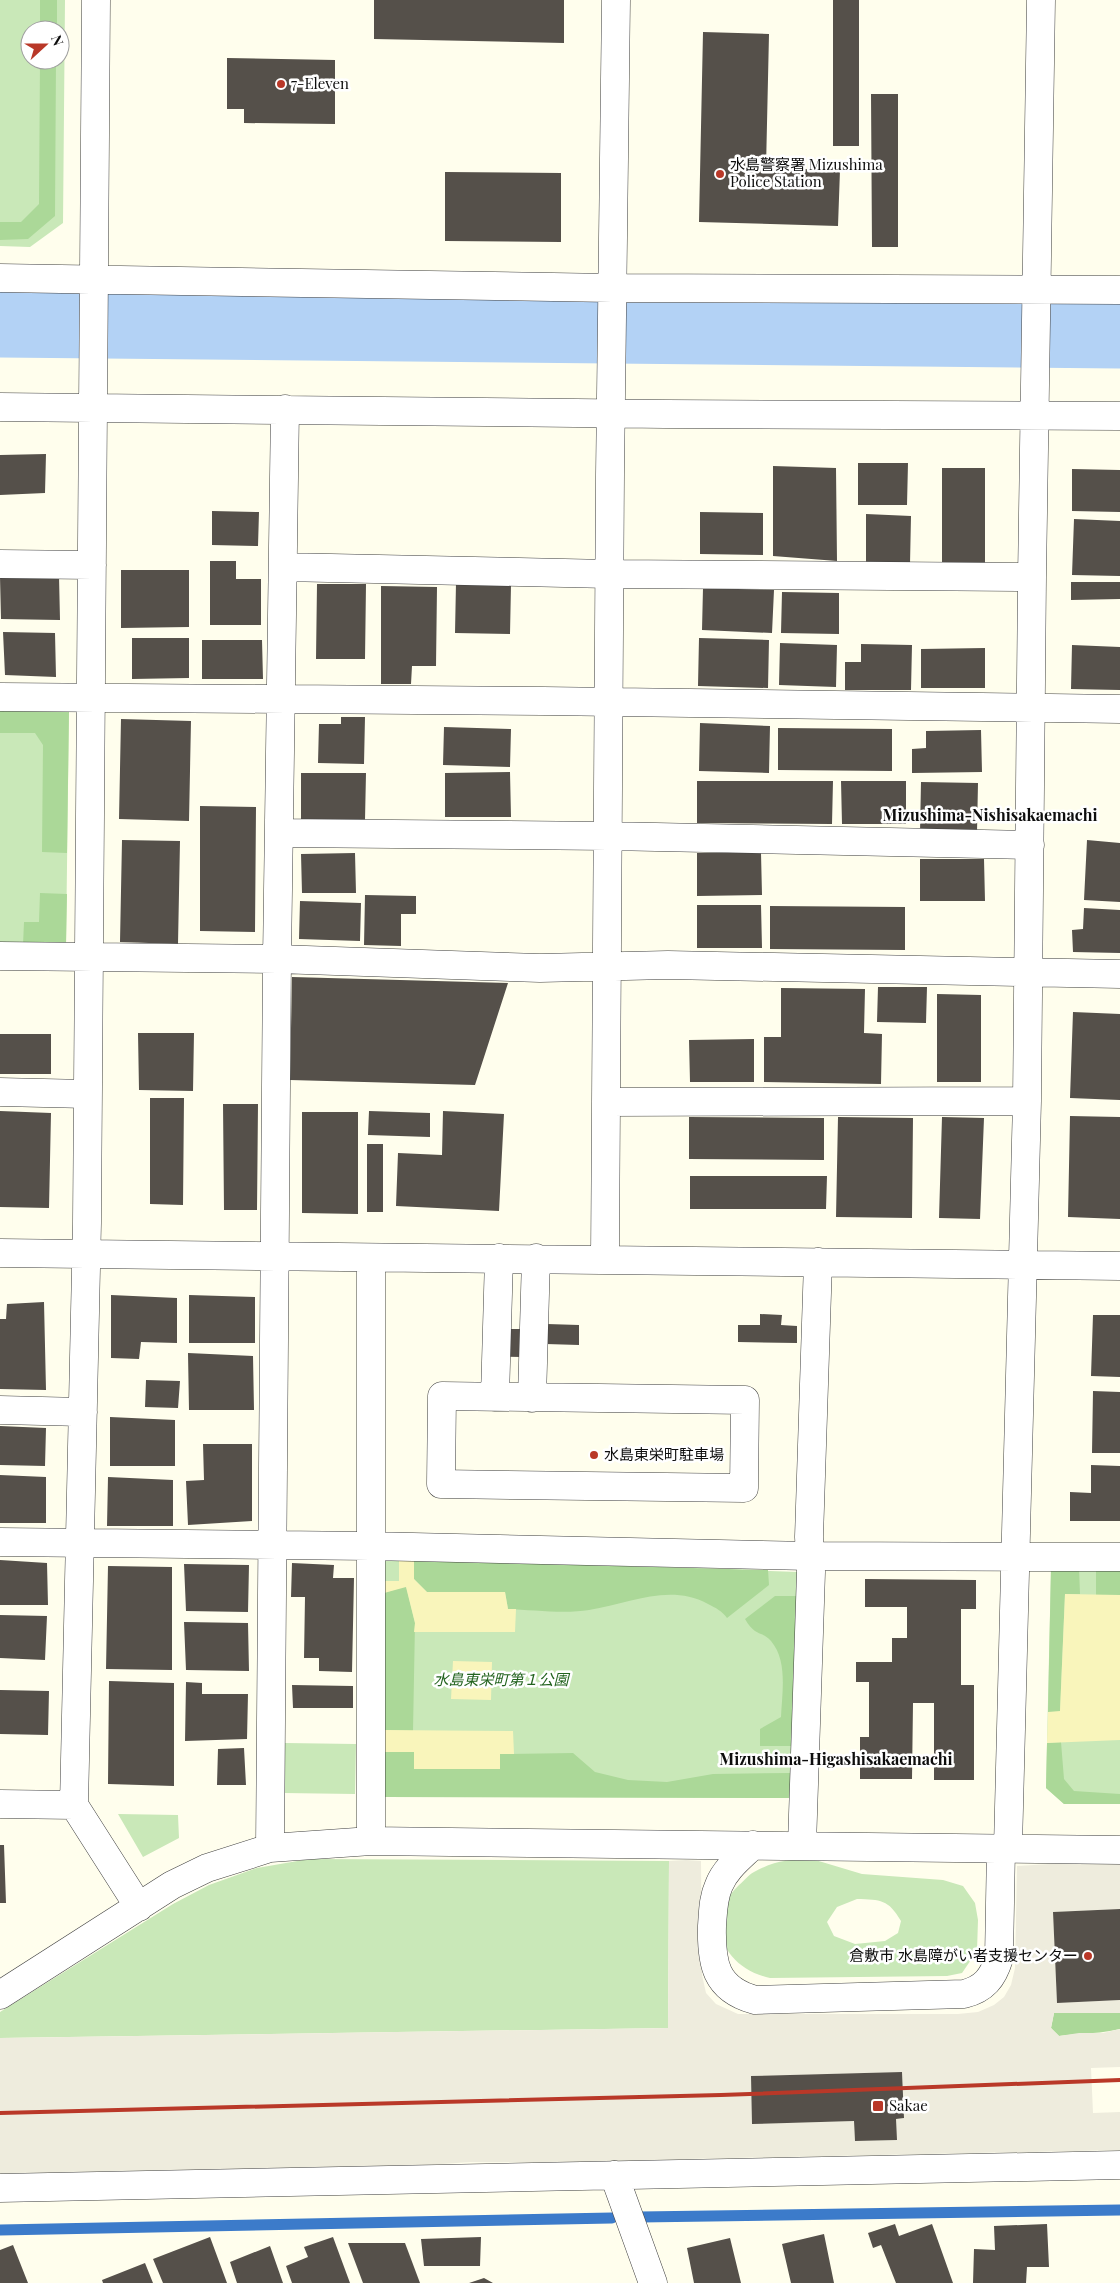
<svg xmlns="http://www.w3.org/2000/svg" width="1120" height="2283" font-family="'Playfair Display','Noto Sans JP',serif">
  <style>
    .green { fill: #c9e8b8; fill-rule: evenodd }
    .forest { fill: #abd898 }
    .sand { fill: #f9f5bb }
    .plaza { fill: #eeecdd; fill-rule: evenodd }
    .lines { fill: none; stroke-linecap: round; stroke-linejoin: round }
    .stream { stroke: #3c7bca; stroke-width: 11 }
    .river { stroke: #b3d2f5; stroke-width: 69 }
    .building { fill: #55504a }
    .minor-casing { stroke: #404040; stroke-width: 29 }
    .minor { stroke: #fff; stroke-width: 28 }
    .rail { stroke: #b93828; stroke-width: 4 }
    .poi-dot { fill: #b93828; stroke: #fff; stroke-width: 2 }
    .labels { text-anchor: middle; stroke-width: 5; stroke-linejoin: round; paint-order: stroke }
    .poi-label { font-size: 15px; fill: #0d0d0d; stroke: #fff; text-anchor: start }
    .park-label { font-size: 15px; font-style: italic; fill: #23631f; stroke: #fff }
    .neighbourhood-label { font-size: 16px; font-weight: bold; fill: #0d0d0d; stroke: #fff }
  </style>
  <rect width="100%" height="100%" fill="#fffeed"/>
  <path class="green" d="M 0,0 L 65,0 L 63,223 L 30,247 L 0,246 ZM 30,30 L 60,30 L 60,60 L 30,60 Z
    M 0,708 L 69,709 L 66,945 L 0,944 Z
    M 384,1559 L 799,1572 L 791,1798 L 382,1797 Z
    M 1051,1568 L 1120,1569 L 1120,1804 L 1064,1804 L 1046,1788 Z
    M 285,1743 L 356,1744 L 355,1794 L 284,1793 Z
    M 118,1814 L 178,1815 L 179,1838 L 143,1857 Z
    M 309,1859 L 669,1861 L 668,2028 L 0,2038 L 0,2012 L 173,1904 L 209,1885 L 257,1868 Z
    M 812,1859 L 862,1874 L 943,1880 L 963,1886 L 975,1903 L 978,1920 L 977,1951 L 962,1973 L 947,1976 L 770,1978 C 723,1968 702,1920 739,1885 C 744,1881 748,1875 754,1872 C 776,1860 788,1860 812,1859 ZM 857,1899 C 881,1900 888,1899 901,1921 L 898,1933 L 885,1941 L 855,1944 L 834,1936 L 827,1922 L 837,1907 Z"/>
  <path class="forest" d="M 40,0 L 57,0 L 57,30 L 40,30 Z
    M 40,60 L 56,60 L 55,216 L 28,239 L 0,240 L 0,222 L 21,222 L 39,204 Z
    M 0,708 L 69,709 L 67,853 L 42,852 L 43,745 L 35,733 L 0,733 Z
    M 40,893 L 67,894 L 66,945 L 23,945 L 24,922 L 39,922 Z
    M 414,1560 L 768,1570 L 769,1585 L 727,1618 C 722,1611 716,1608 708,1604 C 668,1583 630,1604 589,1610 C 566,1614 532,1610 508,1609 L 505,1592 L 427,1592 L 414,1579 Z
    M 1051,1568 L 1079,1568 L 1080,1594 L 1065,1594 L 1060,1712 L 1048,1712 Z
    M 1096,1569 L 1120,1569 L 1120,1595 L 1096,1595 Z
    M 406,1586 L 415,1623 L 413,1731 L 383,1730 L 384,1593 Z
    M 775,1596 L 797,1596 L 793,1746 L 760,1746 L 760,1729 L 781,1717 C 782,1693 788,1661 771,1641 C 763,1631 755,1637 745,1619 Z
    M 1061,1742 L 1064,1779 L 1074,1791 L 1120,1794 L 1120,1804 L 1064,1804 L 1046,1788 L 1047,1743 Z
    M 383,1752 L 414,1752 L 414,1769 L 500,1769 L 500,1754 L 573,1753 L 595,1772 L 628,1780 L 667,1782 L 713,1774 L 791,1773 L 791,1798 L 382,1797 Z
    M 1054,2013 L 1120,2013 L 1120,2029 C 1100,2034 1080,2033 1059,2036 L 1051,2028 Z"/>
  <path class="sand" d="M 399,1560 L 414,1560 L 414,1579 L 427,1592 L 505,1592 L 508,1609 L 516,1609 L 515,1632 L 414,1632 L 415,1623 L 406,1587 L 384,1593 L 384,1581 L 399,1581 Z
    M 1065,1594 L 1120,1595 L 1120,1740 L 1047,1743 L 1048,1712 L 1060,1711 Z
    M 453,1661 L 492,1662 L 491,1700 L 451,1699 Z
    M 383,1730 L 513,1731 L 514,1754 L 500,1754 L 500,1769 L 414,1769 L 414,1752 L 383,1752 Z"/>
  <path class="plaza" d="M 686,1860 L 701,1861 L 702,1975 L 706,1993 L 716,2004 L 738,2014 L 958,2014 L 978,2012 L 994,2005 L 1004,1997 L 1011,1985 L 1015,1968 L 1017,1866 L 1083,1862 L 1120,1863 L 1120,1909 L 1053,1912 L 1057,2003 L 1120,2000 L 1120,2013 L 1054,2013 L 1051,2028 L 1059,2036 L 1079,2033 L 1103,2033 L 1120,2029 L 1120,2067 L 1091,2068 L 1093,2113 L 1120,2112 L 1120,2150 L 684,2159 L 656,2163 L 471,2162 L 365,2169 L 0,2175 L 0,2038 L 668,2028 L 669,1861 ZM 902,2072 L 904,2118 L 896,2119 L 896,2140 L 855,2141 L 854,2121 L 753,2124 L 751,2076 Z"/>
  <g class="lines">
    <path class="stream" d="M 0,346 L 129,344 L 1120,358
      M 640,2217 L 1120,2210
      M 0,2230 L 612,2218"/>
    <path class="river" d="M 0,323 L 1120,334"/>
  </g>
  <path class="building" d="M 374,0 L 564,0 L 564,43 L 374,39 Z
    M 833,0 L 859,0 L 859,146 L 833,146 Z
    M 703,32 L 769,34 L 766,168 L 840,170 L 838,226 L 699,222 Z
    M 227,58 L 335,60 L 335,124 L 244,123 L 244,109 L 227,109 Z
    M 871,94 L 898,94 L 898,247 L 872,247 Z
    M 445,172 L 561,173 L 561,242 L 445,241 Z
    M 46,454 L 45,493 L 0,495 L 0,455 Z
    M 858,463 L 908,463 L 907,505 L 858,505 Z
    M 773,466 L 836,468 L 837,561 L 773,556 Z
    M 942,468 L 985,468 L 985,563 L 942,563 Z
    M 1072,469 L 1120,470 L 1120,512 L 1072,511 Z
    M 212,511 L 259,512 L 258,546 L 212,545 Z
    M 700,512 L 763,513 L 763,555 L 700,554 Z
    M 866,514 L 911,516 L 910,564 L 866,563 Z
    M 1074,519 L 1120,521 L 1120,576 L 1072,575 Z
    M 210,561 L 236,561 L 236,579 L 261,579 L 261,625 L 210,625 Z
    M 121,570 L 189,570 L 189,627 L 121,628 Z
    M 59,576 L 60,620 L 1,619 L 0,577 Z
    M 1071,582 L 1120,582 L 1120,599 L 1071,600 Z
    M 456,583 L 511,585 L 510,634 L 455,633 Z
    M 317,584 L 366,584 L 365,659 L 316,659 Z
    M 381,586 L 437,587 L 436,666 L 412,666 L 411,684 L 381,684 Z
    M 703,588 L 774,590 L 772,633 L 702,630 Z
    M 782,592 L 839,593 L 839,634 L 781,633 Z
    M 3,632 L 55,633 L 56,677 L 5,675 Z
    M 132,638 L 189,638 L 189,678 L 132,679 Z
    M 699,638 L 769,640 L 768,688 L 698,686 Z
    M 202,640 L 262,640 L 263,679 L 202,679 Z
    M 780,643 L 837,645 L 836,687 L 779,685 Z
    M 861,644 L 912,645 L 911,690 L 845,690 L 845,662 L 861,662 Z
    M 1072,645 L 1120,647 L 1120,690 L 1071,689 Z
    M 985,648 L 985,688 L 921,688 L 921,649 Z
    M 341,717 L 365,717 L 364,764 L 318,763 L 319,724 L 341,724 Z
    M 121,719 L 191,721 L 189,821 L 119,819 Z
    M 700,723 L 770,726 L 769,773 L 699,771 Z
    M 444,727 L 511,729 L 510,767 L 443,765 Z
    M 778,728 L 892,729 L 892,771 L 778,770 Z
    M 981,730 L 982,772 L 912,773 L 912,749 L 926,748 L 926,731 Z
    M 510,772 L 511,817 L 445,817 L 445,773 Z
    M 301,773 L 366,773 L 365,820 L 301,820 Z
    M 697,781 L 833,781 L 832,824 L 697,823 Z
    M 841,781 L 906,781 L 906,824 L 842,824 Z
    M 921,782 L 978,783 L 977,832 L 920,832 Z
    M 200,806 L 256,807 L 255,932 L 200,931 Z
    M 122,840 L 180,841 L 178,944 L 120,942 Z
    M 1087,840 L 1120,843 L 1120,902 L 1084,900 Z
    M 355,853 L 356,893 L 302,893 L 301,854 Z
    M 697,853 L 761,853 L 762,895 L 697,896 Z
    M 920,859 L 984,859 L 985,901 L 920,901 Z
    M 365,895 L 416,896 L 416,914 L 401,914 L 401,946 L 364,945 Z
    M 300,901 L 361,903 L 360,941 L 299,939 Z
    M 697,905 L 761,905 L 762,948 L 697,948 Z
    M 770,906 L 905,907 L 905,950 L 770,949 Z
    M 1084,908 L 1120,910 L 1120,953 L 1073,952 L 1072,930 L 1083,929 Z
    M 292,977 L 508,983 L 475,1085 L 290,1080 Z
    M 878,987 L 927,987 L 926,1023 L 877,1022 Z
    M 781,988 L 865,989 L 864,1033 L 882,1034 L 881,1084 L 764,1082 L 764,1037 L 781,1037 Z
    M 937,994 L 981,995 L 981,1082 L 937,1082 Z
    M 1073,1012 L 1120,1014 L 1120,1100 L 1070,1098 Z
    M 138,1033 L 194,1033 L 193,1091 L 139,1090 Z
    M 0,1034 L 51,1034 L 51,1074 L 0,1074 Z
    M 754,1039 L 754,1082 L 690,1082 L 689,1040 Z
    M 150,1098 L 184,1098 L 183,1205 L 150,1204 Z
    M 223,1104 L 258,1104 L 257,1210 L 224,1210 Z
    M 0,1111 L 51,1113 L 49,1208 L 0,1207 Z
    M 369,1111 L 430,1113 L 430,1137 L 368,1135 Z
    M 443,1111 L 504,1114 L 499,1211 L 396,1206 L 398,1153 L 442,1155 Z
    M 302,1112 L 358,1112 L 358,1214 L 302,1213 Z
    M 1070,1116 L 1120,1117 L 1120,1219 L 1068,1217 Z
    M 689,1117 L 824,1118 L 824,1160 L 689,1159 Z
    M 838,1117 L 913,1118 L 912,1218 L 836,1217 Z
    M 942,1117 L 984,1118 L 980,1219 L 939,1218 Z
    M 367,1144 L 383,1144 L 383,1212 L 367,1212 Z
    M 690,1176 L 827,1176 L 826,1209 L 690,1209 Z
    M 111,1295 L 177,1298 L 177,1343 L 141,1342 L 139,1359 L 111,1358 Z
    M 189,1295 L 255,1297 L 255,1343 L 189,1343 Z
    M 44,1302 L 46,1390 L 0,1389 L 0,1319 L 6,1319 L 7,1304 Z
    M 760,1314 L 782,1315 L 781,1325 L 797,1326 L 797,1343 L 738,1342 L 738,1325 L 760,1325 Z
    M 1093,1315 L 1120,1315 L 1120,1377 L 1091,1376 Z
    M 547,1324 L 579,1325 L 579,1345 L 546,1344 Z
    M 507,1329 L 523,1329 L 522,1357 L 484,1356 Z
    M 188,1353 L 253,1356 L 254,1410 L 189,1410 Z
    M 146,1380 L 180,1381 L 178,1408 L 145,1407 Z
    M 1093,1391 L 1120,1392 L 1120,1453 L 1092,1453 Z
    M 110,1417 L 175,1420 L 175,1466 L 110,1466 Z
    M 0,1426 L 46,1428 L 45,1466 L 0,1465 Z
    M 203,1444 L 252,1444 L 252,1521 L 188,1525 L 186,1481 L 204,1480 Z
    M 1091,1465 L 1120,1466 L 1120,1521 L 1070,1521 L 1070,1492 L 1091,1493 Z
    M 0,1475 L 46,1477 L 46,1523 L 0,1523 Z
    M 108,1477 L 173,1480 L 173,1526 L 107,1526 Z
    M 0,1560 L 47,1563 L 48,1605 L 0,1605 Z
    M 292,1563 L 334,1565 L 333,1578 L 354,1578 L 352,1672 L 319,1671 L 319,1658 L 304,1658 L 305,1597 L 291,1597 Z
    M 184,1564 L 249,1565 L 248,1612 L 186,1611 Z
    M 108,1566 L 172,1567 L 172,1670 L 106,1669 Z
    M 865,1579 L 976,1580 L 976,1609 L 961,1609 L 961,1685 L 974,1685 L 974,1780 L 934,1780 L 934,1703 L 913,1703 L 912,1779 L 860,1779 L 860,1737 L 869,1737 L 869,1682 L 856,1682 L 856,1662 L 892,1662 L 892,1638 L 907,1638 L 907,1607 L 865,1607 Z
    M 0,1615 L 47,1616 L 45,1660 L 0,1658 Z
    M 184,1622 L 248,1623 L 249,1671 L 186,1670 Z
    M 109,1681 L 174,1683 L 174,1786 L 108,1784 Z
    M 186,1682 L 202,1683 L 202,1694 L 248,1694 L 247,1739 L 185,1741 Z
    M 292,1685 L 353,1686 L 353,1708 L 293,1708 Z
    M 0,1690 L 49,1691 L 48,1735 L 0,1734 Z
    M 244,1748 L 246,1785 L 217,1785 L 218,1749 Z
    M 0,1845 L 4,1845 L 6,1903 L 0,1903 Z
    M 1120,1909 L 1120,2000 L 1057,2003 L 1053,1912 Z
    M 902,2072 L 904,2118 L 896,2119 L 897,2140 L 855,2141 L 854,2121 L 752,2124 L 751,2076 Z
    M 895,2224 L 899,2236 L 932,2224 L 953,2283 L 896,2283 L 881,2245 L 873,2248 L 868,2233 Z
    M 1047,2224 L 1049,2267 L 1027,2267 L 1026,2283 L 973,2283 L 974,2249 L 995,2250 L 994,2226 Z
    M 824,2234 L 834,2283 L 791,2283 L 782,2244 Z
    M 210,2237 L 227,2283 L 163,2283 L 153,2259 Z
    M 333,2237 L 350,2283 L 292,2283 L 286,2266 L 308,2257 L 304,2247 Z
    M 481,2237 L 480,2266 L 424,2266 L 421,2239 Z
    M 730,2238 L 741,2283 L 694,2283 L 687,2248 Z
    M 348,2243 L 405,2243 L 420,2283 L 363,2283 Z
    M 13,2245 L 28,2283 L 0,2283 L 0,2250 Z
    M 270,2246 L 283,2283 L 237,2283 L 230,2262 Z
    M 145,2263 L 153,2283 L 103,2283 L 102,2280 Z
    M 484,2278 L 493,2283 L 469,2283 Z"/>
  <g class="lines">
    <g class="minor-casing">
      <path id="minor" d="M 96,0 L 87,1223 L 74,1805 L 139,1907
        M 0,278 L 612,288 L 1120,290
        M 0,407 L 665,414 L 1120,416
        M 0,564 L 92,565
        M 283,567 L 609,574 L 1032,577
        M 0,697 L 543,701 L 1120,709
        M 279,833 L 608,836 L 1030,845
        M 0,956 L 277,959 L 540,968 L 668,965 L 1120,974
        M 0,1092 L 87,1094
        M 606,1102 L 1027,1101
        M 0,1253 L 1120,1266
        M 605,1259 L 610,475 L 616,0
        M 442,1396 L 745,1400 L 744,1488 L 441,1484 Z
        M 495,1397 L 499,1258
        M 532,1398 L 536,1258
        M 0,1410 L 83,1412
        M 0,1542 L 370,1546 L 810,1556 L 1120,1557
        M 0,1804 L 74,1805
        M 371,1841 L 371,1258
        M 753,1845 C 741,1857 726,1868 719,1885 C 713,1898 713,1912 712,1926 C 711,1963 715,1989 755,2000 L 964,1994 C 984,1989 993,1978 999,1958 L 1001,1848
        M 802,1845 L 811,1572 L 809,1537 L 818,1262
        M 1008,1847 L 1027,1101 L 1032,577 L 1041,0
        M 270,1848 L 277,959 L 285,409
        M 0,1995 L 172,1885 L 207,1868 L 270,1848 L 371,1841 L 1120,1850
        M 614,2175 L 653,2283
        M 0,2188 L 1120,2165"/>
    </g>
    <use href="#minor" class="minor"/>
    <path class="rail" d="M 0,2113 L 721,2095 L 1120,2080"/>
  </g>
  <g class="poi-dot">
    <circle cx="281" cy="84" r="5"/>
    <circle cx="720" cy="174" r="5"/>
    <circle cx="594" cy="1455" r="5"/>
    <circle cx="1088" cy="1956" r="5"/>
    <rect x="872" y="2100" width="12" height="12" rx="2.5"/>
  </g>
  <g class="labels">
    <g class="poi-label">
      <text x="291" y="89">7-Eleven</text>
      <text x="730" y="170">水島警察署 Mizushima<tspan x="730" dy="17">Police Station</tspan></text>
      <text x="604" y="1460">水島東栄町駐車場</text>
      <text x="1078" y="1961" text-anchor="end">倉敷市 水島障がい者支援センター</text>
      <text x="889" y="2111">Sakae</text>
    </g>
    <g class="park-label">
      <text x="501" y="1685">水島東栄町第１公園</text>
    </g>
    <g class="neighbourhood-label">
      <text x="990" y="821">Mizushima-Nishisakaemachi</text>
      <text x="836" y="1765">Mizushima-Higashisakaemachi</text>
    </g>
  </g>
  <g transform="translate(45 45) rotate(69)"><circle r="24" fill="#ffffff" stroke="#9e9e9e"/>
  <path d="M0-4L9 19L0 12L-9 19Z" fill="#b93828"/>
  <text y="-8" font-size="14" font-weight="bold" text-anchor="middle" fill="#0d0d0d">N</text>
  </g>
</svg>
